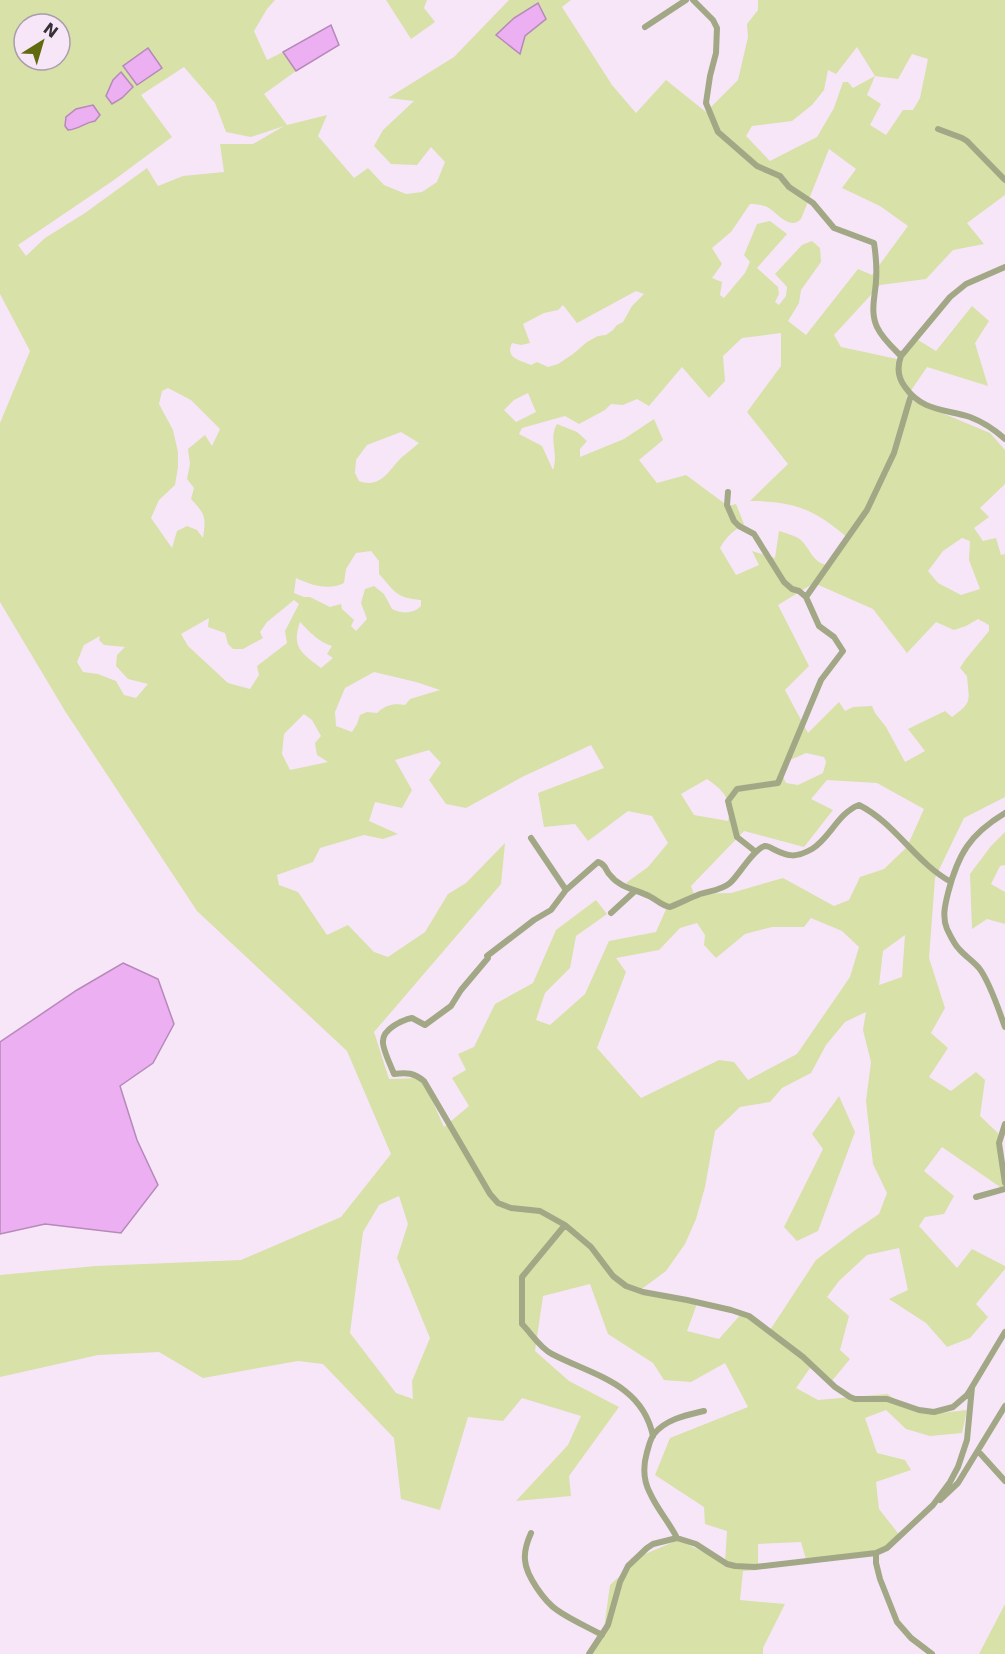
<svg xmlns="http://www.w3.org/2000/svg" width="1005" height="1654" font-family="'DejaVu Sans',sans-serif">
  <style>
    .green { fill: #d7e1a8; fill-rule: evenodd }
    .water { fill: #ecaff1; stroke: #b589b9; stroke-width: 1.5 }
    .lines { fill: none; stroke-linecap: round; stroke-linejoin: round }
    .street { stroke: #a2a885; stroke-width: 6 }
  </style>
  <rect width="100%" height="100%" fill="#f7e6f8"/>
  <path class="green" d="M 0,0 L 275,0 L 267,9 L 254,31 L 267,60 L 283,52 L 296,71 L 264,94 L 287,125 L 327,115 L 318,136 L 354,178 L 368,168 L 384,185 L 406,194 L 422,192 L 437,182 L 445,162 L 431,147 L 417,165 L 391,164 L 374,146 L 383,130 L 414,101 L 388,98 L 454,57 L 509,0 L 571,0 L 562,7 L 612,85 L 636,113 L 666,80 L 706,112 L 738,80 L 748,37 L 747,24 L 758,10 L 758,0 L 1005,0 L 1005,195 L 967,223 L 984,244 L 953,250 L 926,279 L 880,285 L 834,335 L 841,347 L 897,359 L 918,340 L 936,351 L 972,306 L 989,321 L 975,343 L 988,386 L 927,367 L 906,398 L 990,433 L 1005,450 L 1005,484 L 980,508 L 989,517 L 974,528 L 983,541 L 996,538 L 1001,555 L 1005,554 L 1005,797 L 964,818 L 935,878 L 929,958 L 945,1008 L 931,1033 L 948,1048 L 929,1077 L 951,1091 L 976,1072 L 985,1080 L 980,1116 L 998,1133 L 1003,1189 L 942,1147 L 924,1171 L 954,1196 L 944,1214 L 925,1217 L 919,1226 L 957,1268 L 972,1249 L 1005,1266 L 1005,1269 L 976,1304 L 988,1317 L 970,1338 L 947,1347 L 926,1323 L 889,1299 L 908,1290 L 899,1248 L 867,1255 L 839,1281 L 827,1297 L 849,1316 L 840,1350 L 850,1359 L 831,1382 L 810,1368 L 796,1388 L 818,1400 L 887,1394 L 912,1410 L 941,1413 L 967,1410 L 962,1433 L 930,1436 L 906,1429 L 886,1410 L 865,1418 L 877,1453 L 905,1460 L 911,1470 L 876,1482 L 879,1509 L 901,1537 L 888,1548 L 807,1563 L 801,1542 L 758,1544 L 758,1570 L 743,1571 L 740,1600 L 785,1604 L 763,1648 L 763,1654 L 588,1654 L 603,1636 L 610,1585 L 643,1555 L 678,1540 L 725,1562 L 727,1531 L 705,1524 L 704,1507 L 655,1475 L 670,1438 L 748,1407 L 725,1363 L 691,1382 L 664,1380 L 653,1363 L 608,1334 L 590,1284 L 543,1296 L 535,1351 L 569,1381 L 619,1407 L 569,1476 L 571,1496 L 516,1501 L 568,1445 L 581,1416 L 522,1398 L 503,1421 L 468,1417 L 440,1510 L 401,1499 L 394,1438 L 323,1364 L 298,1361 L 203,1378 L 159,1352 L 98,1355 L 0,1377 L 0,1275 L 96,1266 L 241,1260 L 341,1217 L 391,1154 L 347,1051 L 197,911 L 65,711 L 0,602 L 0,423 L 30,351 L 0,294 ZM 514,18 L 546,19 L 525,36 L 520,53 ZM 24,24 L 60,24 L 60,60 L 24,60 ZM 857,47 L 875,76 L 853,88 L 848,82 L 843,82 L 834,108 L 817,137 L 770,161 L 746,136 L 752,126 L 792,121 L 812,105 L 824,90 L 828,70 L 836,74 ZM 912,54 L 928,59 L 920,98 L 913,110 L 903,110 L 886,135 L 870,125 L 881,104 L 867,95 L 875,76 L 898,79 ZM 184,67 L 215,103 L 226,132 L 251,137 L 284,126 L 253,144 L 220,144 L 224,172 L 183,176 L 158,186 L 147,168 L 85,213 L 45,238 L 26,256 L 18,245 L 114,180 L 172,137 L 141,95 ZM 829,149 L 856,169 L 842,188 L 880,206 L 908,226 L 872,275 L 858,269 L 806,335 L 788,321 L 799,303 L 801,290 L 821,262 L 820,248 L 812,241 L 802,245 L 775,274 L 787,287 L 786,296 L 779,305 L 775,302 L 779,294 L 778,287 L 757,268 L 787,234 L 770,221 L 757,224 L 744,255 L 750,262 L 745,273 L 724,298 L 720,295 L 722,282 L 712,278 L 722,264 L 712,248 L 731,232 L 750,204 C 757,204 763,205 769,208 C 779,215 790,230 801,219 ZM 636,291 L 644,294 L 632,306 L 623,322 L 617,325 L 613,330 L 606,335 L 598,336 L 587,342 L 573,354 L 558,364 L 548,367 L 537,362 L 531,365 C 519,360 505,358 512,343 L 521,345 L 530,343 L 523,324 L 544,313 L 558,310 L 563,305 L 577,323 ZM 781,333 L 781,366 L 747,412 L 788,464 L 750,501 C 794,501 816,510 849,539 L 832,565 C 811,566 811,546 798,538 C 793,535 785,533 779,531 L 775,558 L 752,551 L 759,565 L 736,575 L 720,548 C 726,537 733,531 744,524 L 736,504 L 728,506 L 686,475 L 657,483 L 639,460 L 663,440 L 654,419 L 624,439 L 580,457 L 580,449 L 587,441 L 577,432 L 557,424 C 548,439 559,453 553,470 L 542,446 L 519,434 L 522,428 L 565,416 L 579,424 L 605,410 L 611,404 L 623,405 L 637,399 L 649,406 L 682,367 L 709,398 L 725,381 L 723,356 L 742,338 ZM 168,388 L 191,400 L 220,429 L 212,446 L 205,435 L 188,449 L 190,464 L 187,479 L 194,488 L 191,499 C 206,515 206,517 203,538 L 197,530 L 187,526 L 177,531 L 172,548 L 151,518 L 159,500 L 175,485 L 178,467 L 178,452 L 173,430 L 159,404 L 162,391 ZM 528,393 L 536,412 L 516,422 L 504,410 L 514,400 ZM 401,432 L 419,443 C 413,448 407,453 401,458 C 388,471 381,489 359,481 L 355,473 L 356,460 L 367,445 ZM 962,538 L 970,541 L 969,560 L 980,589 L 961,595 L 938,583 L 928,571 L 943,551 ZM 371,551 L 379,561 L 379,574 C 395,591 395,598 421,600 L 421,606 C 413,614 402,614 392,609 L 384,594 L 374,586 L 365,589 L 361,603 L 367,619 L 356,631 L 351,626 L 354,620 L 342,609 L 341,604 L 330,607 L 310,597 L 304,597 L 294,593 L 296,578 C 311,585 328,591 344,583 L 346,569 L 356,553 ZM 814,583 L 873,609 L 907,653 L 936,622 L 954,630 L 966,626 L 978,619 L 989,625 L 989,631 L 965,660 L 960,668 L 967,676 C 969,701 973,702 952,717 L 945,711 L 908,729 L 925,751 L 905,762 L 886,727 L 875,713 L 872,706 L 853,707 L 845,711 L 839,702 L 808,733 L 785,690 L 809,666 L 778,605 ZM 294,600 L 299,604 L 285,631 L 287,643 L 257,666 L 259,675 L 250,689 L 228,683 L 188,646 L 181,634 L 209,618 L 208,627 L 225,633 L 228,644 L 233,649 L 243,649 L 263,638 L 260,632 L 267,622 ZM 300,622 C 310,632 318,642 332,646 L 327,654 L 333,658 L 321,668 C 302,653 291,648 300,622 ZM 100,636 L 99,640 L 104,645 L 125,647 L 117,655 L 116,666 L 128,679 L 148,684 L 136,698 L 124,695 L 116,681 L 98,674 L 83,672 L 77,662 L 84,645 ZM 374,672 L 416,682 L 440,690 L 410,699 L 405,705 C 393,703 386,705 377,713 L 367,712 L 360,715 L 357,724 L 352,732 L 336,726 L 335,712 L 345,688 ZM 304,714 L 312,720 L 321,736 L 315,743 L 317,755 L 328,762 L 290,770 L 282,754 L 284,734 ZM 591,745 L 604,768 L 538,793 L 544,827 L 575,824 L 588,841 L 628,811 L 652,816 L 668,843 L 648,867 L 626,883 L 667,907 L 656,932 L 609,941 L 585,994 L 550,1025 L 536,1020 L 545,993 L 570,968 L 576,936 L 607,914 L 596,900 L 556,930 L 533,983 L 495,1004 L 474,1047 L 458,1054 L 466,1070 L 452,1078 L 469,1106 L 444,1127 L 422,1078 L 389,1079 L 374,1032 L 501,884 L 505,843 L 466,883 L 448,894 L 425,932 L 388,957 L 374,952 L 348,925 L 327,935 L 298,892 L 279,885 L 277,875 L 313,862 L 320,848 L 364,835 L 383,839 L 398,834 L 369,821 L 375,802 L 402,808 L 412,790 L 395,760 L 429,750 L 441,763 L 429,780 L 446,804 L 466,808 L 522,777 ZM 806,753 L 824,757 L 826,762 L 823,773 L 798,785 L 786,783 L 782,775 L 788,761 ZM 707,779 C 724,791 733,800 728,821 L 694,815 L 681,794 ZM 827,780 L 877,783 L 924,809 L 907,847 L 884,869 L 860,877 L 849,900 L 834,906 L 783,878 L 731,893 L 694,894 L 691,886 L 744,831 L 804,847 L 833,810 L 811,799 ZM 811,918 L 842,931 L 859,947 L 850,977 L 797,1054 L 748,1080 L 734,1062 L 719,1060 L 641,1098 L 597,1048 L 626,972 L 616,958 L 659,950 L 680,928 L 697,923 L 705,935 L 704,945 L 716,958 L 745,934 L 772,927 L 804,927 ZM 905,935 L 902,977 L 879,985 L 883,951 ZM 866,1012 L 863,1030 L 871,1062 L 866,1101 L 873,1164 L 887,1193 L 879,1214 L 854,1231 L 816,1260 L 770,1330 L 742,1313 L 719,1339 L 687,1331 L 698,1301 L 639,1291 L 666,1271 L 685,1244 L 696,1219 L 705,1187 L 715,1131 L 740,1107 L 770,1102 L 782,1088 L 811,1073 L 826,1045 L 845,1022 ZM 399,1196 L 408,1224 L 397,1258 L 430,1338 L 412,1381 L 413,1399 L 396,1393 L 350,1333 L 363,1232 L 379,1205 Z
    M 386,0 L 427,0 L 424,8 L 435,22 L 411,39 Z
    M 1005,832 L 1005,865 L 1000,866 L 991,884 L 1005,892 L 1005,924 L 987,919 L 972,929 L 970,874 L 991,846 Z
    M 839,1096 L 855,1132 L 818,1231 L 797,1241 L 784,1227 L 823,1149 L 812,1134 Z
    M 1005,1604 L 1005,1654 L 979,1654 Z"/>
  <path class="water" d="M 538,3 L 546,19 L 525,36 L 520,54 L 496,35 L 514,18 Z
    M 331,25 L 339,45 L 296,71 L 283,52 Z
    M 148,48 L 162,68 L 137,85 L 123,66 Z
    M 121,72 L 133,87 L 122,98 L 112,104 L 106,96 L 113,80 Z
    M 93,105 L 100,115 L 95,121 C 83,123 80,129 68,130 L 65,126 L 66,117 L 76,109 Z
    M 123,963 L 158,979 L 174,1024 L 153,1063 L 120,1086 L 137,1140 L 158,1185 L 121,1233 L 45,1224 L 0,1234 L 0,1042 L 77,990 Z"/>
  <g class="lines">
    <path class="street" d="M 693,0 L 713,20 L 717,28 L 716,53 L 710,76 L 706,103 L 718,132 L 757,166 L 780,176 L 789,187 L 813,203 L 834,228 L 874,243 C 876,256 877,268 876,281 C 875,297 870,312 877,327 C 882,338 893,348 901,356
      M 645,27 L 686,0
      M 938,129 L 962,138 L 967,141 L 1005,180
      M 1005,267 L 966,284 L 950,297 L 901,356 C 897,367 898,378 905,387 C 922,411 944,409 970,417 C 983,422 995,430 1005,439
      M 728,492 L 727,505 L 734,521 L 739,526 L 754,534 L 784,582 L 792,589 L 799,591 L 806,597 L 819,626 L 834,637 L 843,651 L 821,680 L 778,783 L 737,789 L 728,801 L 737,837 L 756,852
      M 806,597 L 867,510 L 894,453 L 911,395
      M 1005,813 C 970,834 958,854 948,893 C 945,905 942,917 947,929 C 950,935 954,944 959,949 C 965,956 973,961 979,968 C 990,982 999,1011 1005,1027
      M 531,838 L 566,890
      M 951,882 C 915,862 895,823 859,805 C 838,813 830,838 812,849 C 796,858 789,857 773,849 C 770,847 768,846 765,846 C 754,848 739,875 730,883 C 722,890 710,891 700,894 C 690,898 680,903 670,907 C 662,906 656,899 649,896 C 635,889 620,888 610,875 C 605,870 606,864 598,862 L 566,890 L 551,910 L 534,920 L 487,956 L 488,958 L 461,990 L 451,1006 L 425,1025 L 412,1018 C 402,1020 383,1029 383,1041 C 382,1048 391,1066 394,1074 C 407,1072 414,1073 424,1081 L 490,1194 L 498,1203 L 511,1208 L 540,1211 L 565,1225 L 591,1247 L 613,1276 L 626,1286 L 643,1292 L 687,1300 L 731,1310 L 749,1316 L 803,1357 L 835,1387 L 850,1397 L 855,1399 L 887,1399 L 919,1410 L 934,1412 L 953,1407 L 967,1395 L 972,1387
      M 611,913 L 635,891
      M 1005,1124 L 999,1143 L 1005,1183
      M 976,1197 L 1005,1189
      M 565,1225 L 522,1277 L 522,1324 C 531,1333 540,1348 552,1354 C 592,1375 642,1383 653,1436
      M 978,1451 L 1005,1481
      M 940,1500 L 958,1483 L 1005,1406
      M 531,1533 C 527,1542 524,1551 525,1560 C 526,1576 545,1602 557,1610 C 571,1620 588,1627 602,1635
      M 677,1538 C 669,1522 657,1509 650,1493 C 643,1480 643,1466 647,1452 C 649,1446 650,1439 654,1434 C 666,1419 687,1415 704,1411
      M 876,1553 L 876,1563 L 880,1579 L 897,1622 L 911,1638 L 932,1654
      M 589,1654 L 608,1625 L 620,1582 L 628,1566 L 647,1548 L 653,1544 L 677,1538 L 696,1544 L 727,1564 L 735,1566 L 755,1567 L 876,1553 L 887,1548 L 933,1505 L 950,1482 L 958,1467 L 967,1440 L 972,1387 L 1005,1332"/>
  </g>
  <g transform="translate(42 42) rotate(37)"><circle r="28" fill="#f7e6f8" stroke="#aa9dab" stroke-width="1.5"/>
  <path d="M0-4.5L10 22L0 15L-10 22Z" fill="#616a0f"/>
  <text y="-9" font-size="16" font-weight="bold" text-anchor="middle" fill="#363037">N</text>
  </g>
</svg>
